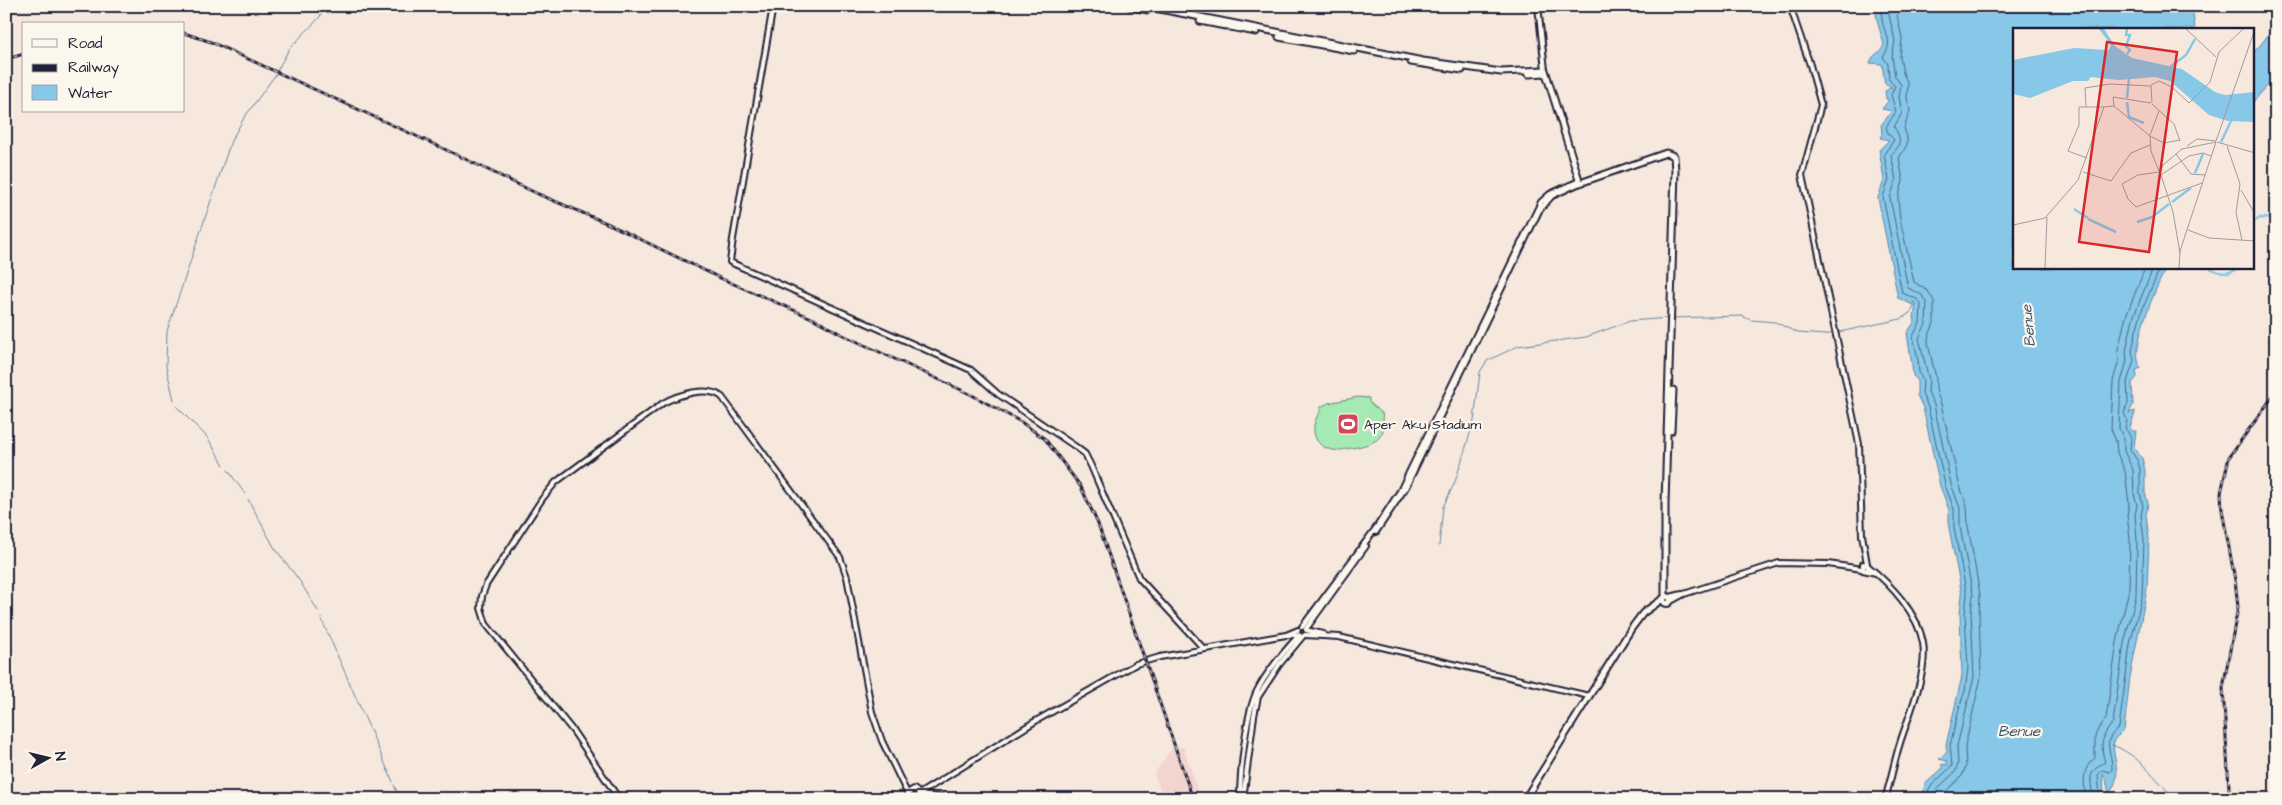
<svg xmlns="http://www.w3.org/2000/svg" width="2282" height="805" font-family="'Architects Daughter',sans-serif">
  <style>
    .built { fill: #f2d5ce }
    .green { fill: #a5e9b5; stroke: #648678 }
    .water { fill: #87c7e8; stroke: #5f85a3 }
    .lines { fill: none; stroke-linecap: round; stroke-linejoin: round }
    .shore { stroke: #4a6480; stroke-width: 1 }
    .stream { stroke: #5f85a3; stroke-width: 1 }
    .canal { stroke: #87c7e8; stroke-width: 2.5 }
    .secondary-casing { stroke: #22223b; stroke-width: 8 }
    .primary-casing { stroke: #22223b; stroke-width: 9 }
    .secondary { stroke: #fbf7ec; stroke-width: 4 }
    .primary { stroke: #fbf7ec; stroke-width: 5 }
    .rail-casing { stroke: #22223b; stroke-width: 3 }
    .rail { stroke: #fbf7ec; stroke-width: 1; stroke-dasharray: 4; stroke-linecap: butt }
    .labels { text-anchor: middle; stroke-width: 4.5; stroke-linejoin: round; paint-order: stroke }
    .poi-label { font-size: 14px; fill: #22223b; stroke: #fbf7ec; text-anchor: start }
    .water-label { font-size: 15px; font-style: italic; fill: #40546f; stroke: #fbf7ec }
    .inset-river { fill: none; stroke: #87c7e8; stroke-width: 2.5 }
    .inset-road { fill: none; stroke: #a2999d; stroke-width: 1 }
    .view { fill: #d62828; fill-opacity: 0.15; stroke: #d62828; stroke-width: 2.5 }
    .inset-edge { fill: none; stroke: #22223b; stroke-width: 2.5 }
  </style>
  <rect width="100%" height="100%" fill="#f7e8de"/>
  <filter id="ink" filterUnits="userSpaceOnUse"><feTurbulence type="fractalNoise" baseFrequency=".02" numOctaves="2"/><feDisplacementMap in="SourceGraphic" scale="10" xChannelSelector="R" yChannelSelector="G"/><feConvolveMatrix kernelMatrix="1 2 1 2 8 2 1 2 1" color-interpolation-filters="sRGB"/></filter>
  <g filter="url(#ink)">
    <path class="built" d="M 1184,747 L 1200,799 L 1164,799 L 1154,774 L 1172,748 Z"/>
    <path class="green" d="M 1358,397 L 1369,398 L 1369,402 L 1382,413 C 1389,439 1374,444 1352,448 C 1345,449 1336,452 1329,449 C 1311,444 1310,423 1321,411 L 1319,408 L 1328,403 Z"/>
    <path class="water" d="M 1875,6 L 2192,6 L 2195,29 L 2014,29 L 2014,268 L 2166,268 C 2156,287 2128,351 2141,368 L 2136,370 L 2137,377 L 2132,383 L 2133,405 L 2129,413 L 2135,411 L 2135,413 L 2130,427 L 2132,431 L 2136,431 L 2134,447 L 2142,458 L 2145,470 L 2145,493 L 2148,503 L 2146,515 L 2149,539 L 2147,589 L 2130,677 L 2124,730 L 2114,740 C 2111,760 2125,772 2109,794 L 2106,779 L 2103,774 L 2104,799 L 1918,799 L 1923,793 L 1925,784 L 1942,769 L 1942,764 L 1947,765 L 1947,761 L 1939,759 L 1947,752 L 1946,745 L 1962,676 L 1960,613 L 1962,595 L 1949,528 L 1949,510 L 1940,486 L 1923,408 L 1917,395 L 1917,379 L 1913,376 C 1912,360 1909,349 1907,333 L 1915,321 L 1914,317 L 1916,303 L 1914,301 L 1913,305 L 1898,298 L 1878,198 L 1884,180 L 1879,150 L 1889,140 L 1880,138 L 1882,134 L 1881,125 L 1892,111 L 1882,109 L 1889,100 L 1886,99 L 1885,91 L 1892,87 L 1885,84 L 1882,64 L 1870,63 C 1872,54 1881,53 1884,45 L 1877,20 Z
      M 2276,23 L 2276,76 L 2253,102 L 2253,52 C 2259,49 2271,30 2276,23 Z"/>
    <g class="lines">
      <path class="shore" d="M 1880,6 C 1882,11 1881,14 1882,19 C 1884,36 1895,40 1883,57 L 1888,64 L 1889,80 L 1895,86 L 1891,95 L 1896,112 L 1886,127 L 1888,133 L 1894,140 L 1884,154 L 1889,180 L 1883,197 L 1902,293 L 1917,299 L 1921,304 L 1920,323 L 1913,336 L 1918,360 L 1919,372 L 1923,381 L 1922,394 L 1928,407 L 1945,485 L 1954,509 L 1954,528 L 1967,595 L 1965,613 L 1968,668 L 1965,691 L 1960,705 L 1950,746 L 1952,766 L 1930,787 L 1925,799
        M 1887,6 L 1895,41 L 1892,57 L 1895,76 L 1901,85 L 1899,97 L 1902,113 L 1894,127 C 1902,139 1901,145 1891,155 L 1896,180 L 1890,198 L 1908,288 L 1922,295 L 1927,302 L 1926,324 L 1919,338 L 1929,380 L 1928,392 L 1934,405 L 1951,484 L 1960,508 L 1960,527 L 1973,595 L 1971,613 L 1974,677 L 1957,746 L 1958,764 L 1955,772 L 1936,790 L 1933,799
        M 1895,6 L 1902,38 L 1900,57 L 1903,73 L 1908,84 L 1907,98 L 1910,111 L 1904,128 L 1907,137 L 1907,145 L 1899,158 L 1903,181 L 1898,199 L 1900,219 L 1914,282 L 1928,291 L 1934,301 L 1934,323 L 1928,338 L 1928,344 L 1936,378 L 1936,390 L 1941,404 L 1959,483 L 1967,507 L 1968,526 L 1980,595 L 1979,613 L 1981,677 L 1965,746 L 1966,766 L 1962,776 L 1943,794 L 1941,799
        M 2086,799 C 2084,782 2081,769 2095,758 L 2095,737 L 2098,729 L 2106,719 L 2117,642 L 2129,589 L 2130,540 L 2127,515 L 2129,504 L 2125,471 L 2117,453 L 2116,441 L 2111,429 L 2113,381 L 2119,360 L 2118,350 L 2126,316 L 2145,268
        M 2093,799 C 2091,778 2086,773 2105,762 C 2100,746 2101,736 2113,723 L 2124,643 L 2136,596 L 2137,540 L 2135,515 L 2137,505 L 2134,494 L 2133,470 L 2124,451 L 2124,439 L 2119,428 L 2121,382 L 2127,361 L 2126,351 L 2133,318 L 2153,268
        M 2100,799 L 2098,775 L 2102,770 L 2110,772 L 2112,770 C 2113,751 2100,742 2119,728 L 2130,644 L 2142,597 L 2144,540 L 2141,515 L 2143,506 L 2140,493 L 2140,469 L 2137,460 L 2130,449 L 2131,437 L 2125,428 L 2127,420 L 2124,413 L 2128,403 L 2127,382 L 2134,361 L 2132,351 L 2136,331 L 2142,310 L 2160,268"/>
      <path class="stream" d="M 277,71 L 289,49 L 319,18 L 325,6
        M 1673,318 L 1742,316 L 1751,320 L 1775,322 L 1798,333 L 1825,335 L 1901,319 L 1911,312 L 1916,303
        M 174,400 L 166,366 L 167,331 L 231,141 L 244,118 L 276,74
        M 176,406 L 207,437 L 224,465
        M 228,470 L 245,494
        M 248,499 L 274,547 L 299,580 L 318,611
        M 1439,546 L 1443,507 L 1455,482 L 1474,421 L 1480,372 L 1487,361 L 1518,346 L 1586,337 L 1630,321 L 1669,318
        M 321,618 L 393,782
        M 2112,745 C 2138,754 2156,779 2175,799
        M 394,785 L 400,799"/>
      <path class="canal" d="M 2253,222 L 2260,218 L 2276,219
        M 2210,268 C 2220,273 2228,276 2237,268"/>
      <g class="secondary-casing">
        <path id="secondary" d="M 773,6 L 733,239 L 730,262 L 971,370 L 998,394 L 1076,447 L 1085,454 L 1091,466 L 1139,578 L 1204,649
          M 1538,6 L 1545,70
          M 1790,6 L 1810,65 L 1821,105 L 1802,175 L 1859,444 L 1862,535 L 1867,564
          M 1376,532 L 1406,487 L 1539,211 L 1552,196 L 1580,183
          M 1868,566 C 1890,584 1918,613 1923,643 C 1928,673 1909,714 1900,743 C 1894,762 1891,780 1885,799
          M 1867,571 L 1868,566 L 1863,564 L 1863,570 L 1876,573
          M 1670,597 L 1682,594
          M 1671,601 L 1684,594 L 1779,563 L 1828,564 L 1862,569
          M 1302,627 L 1376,528 L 1400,491 L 1541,202 L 1550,194 L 1579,181
          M 1306,629 L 1366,546
          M 1306,630 L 1323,634
          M 1286,635 L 1298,635
          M 1305,635 L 1339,637 L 1589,696
          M 919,794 L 1034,722 L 1136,664 L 1160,657 L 1286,635 L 1298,630
          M 919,795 L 956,799
          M 619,799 L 573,731 L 486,624 L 481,608 L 482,596 L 486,585 L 542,499 L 556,482 L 663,403 C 678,395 708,385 722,397 L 840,557 L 847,577 L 872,712 L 882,741 L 908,795
          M 910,799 L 909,792 L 914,789 L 919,793 L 917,799
          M 1240,799 C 1240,773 1246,713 1257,691 C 1267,671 1284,652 1299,635
          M 1243,799 L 1254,716 L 1258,697 L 1279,665 L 1303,636"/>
      </g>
      <g class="primary-casing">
        <path id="primary" d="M 1129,6 L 1148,10
          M 1145,6 L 1423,61 L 1501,72 L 1545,70 L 1580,183 L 1666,153 L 1674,156 L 1675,171 L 1665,504 L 1665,597
          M 1200,21 L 1256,32
          M 1279,37 L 1354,51
          M 1411,62 L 1462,70
          M 1528,74 L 1546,73
          M 1671,431 L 1673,390
          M1663.5 600a3.5 3.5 0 1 1 7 0a3.5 3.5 0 1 1-7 0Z
          M 1525,799 L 1631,629 L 1643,613 L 1664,598"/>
      </g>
      <use href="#secondary" class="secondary"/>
      <use href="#primary" class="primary"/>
      <g class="rail-casing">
        <path id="rail" d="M 184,33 L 211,42 L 440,147 L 538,194 L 611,225 L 720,278 L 814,319 L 843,335 L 970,394 L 1021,422 L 1045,439 L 1081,487 L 1098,524 L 1193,799
          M 6,59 L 24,54
          M 2228,799 L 2229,788 L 2223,688 L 2238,607 L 2235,580 L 2222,510 L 2221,493 L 2229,457 L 2276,392"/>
      </g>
      <use href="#rail" class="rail"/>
    </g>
  </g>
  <defs>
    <g id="stadium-square" transform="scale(1.125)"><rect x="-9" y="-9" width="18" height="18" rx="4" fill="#d1495b" stroke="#fbf7ec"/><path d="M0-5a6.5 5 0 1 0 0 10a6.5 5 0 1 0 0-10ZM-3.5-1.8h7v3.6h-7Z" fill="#fff"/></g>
  </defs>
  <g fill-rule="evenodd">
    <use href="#stadium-square" x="1348" y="424"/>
  </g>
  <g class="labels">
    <g class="poi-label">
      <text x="1364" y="429">Aper Aku Stadium</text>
    </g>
    <g class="water-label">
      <text transform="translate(2028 326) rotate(-95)" y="5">Benue</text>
      <text x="2019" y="736">Benue</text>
    </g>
  </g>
  <g transform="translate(2013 28)">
    <rect width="241" height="241" fill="#f7e8de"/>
    <path d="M 86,1 L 91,1 L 102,18 L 119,30 L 169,41 L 202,64 L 212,67 L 241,64 L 241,94 L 215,93 L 196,87 L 157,53 L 142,49 L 106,52 L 78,49 L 75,53 L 60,53 L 17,70 L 0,66 L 0,32 L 61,20 L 96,22 L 98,17 Z" fill="#87c7e8"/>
    <path class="inset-river" d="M 114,26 L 117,22 L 113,18 L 117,7 L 113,7 L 114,1M 157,39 L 173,27 L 182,11M 114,70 L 116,50M 114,74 L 116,89 L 131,95M 208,114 L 218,93M 182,145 L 190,126M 159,174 L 178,160M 61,181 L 75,190M 139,189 L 156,176M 75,191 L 103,204M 124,194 L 139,189"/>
    <path class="inset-road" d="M 173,1 L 203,29M 138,57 L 146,53 L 159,59 L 176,75 L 197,54 L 206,24 L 230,1M 138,58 L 139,75M 139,76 L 161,96 L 167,113M 101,78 L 137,108M 73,79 L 72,60 L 97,56 L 138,58M 137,107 L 146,83M 137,108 L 138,123 L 146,143M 137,108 L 151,115 L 167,112M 203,113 L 242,1M 204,114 L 242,125M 174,118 L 184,111 L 203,113M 214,118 L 227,156 L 223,185 L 229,212M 169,121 L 203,114M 163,126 L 178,146 L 192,147M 74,130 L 55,123 L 66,97 L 66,79 L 91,79M 70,144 L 98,153 L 118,125 L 137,117M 146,144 L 125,147 L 109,156 L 115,171 L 123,179 L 189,155M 147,144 L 160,184 L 167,225M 147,144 L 150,137 L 169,121M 148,147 L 176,128 L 190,125 L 198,128M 228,162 L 242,186M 0,197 L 32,190 L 65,152 L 91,79 L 101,78 L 100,69 L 138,75M 175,202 L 196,210 L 242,213M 32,240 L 34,189M 166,240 L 167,223 L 203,114"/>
    <path class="view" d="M 94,14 L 164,24 L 136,224 L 66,214 Z"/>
    <rect width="241" height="241" class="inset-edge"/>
  </g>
  <rect width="2282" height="805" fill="none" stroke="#fbf7ec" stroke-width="25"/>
  <rect x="12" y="12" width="2257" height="780" fill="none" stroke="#22223b" stroke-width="2" filter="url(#ink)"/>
  <rect x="22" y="22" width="162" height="90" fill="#fbf7ec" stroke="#a4a2a5"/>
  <rect x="32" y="39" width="25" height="8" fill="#fbf7ec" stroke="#a4a2a5"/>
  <text x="68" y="48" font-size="15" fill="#22223b">Road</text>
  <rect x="32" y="64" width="25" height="8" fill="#22223b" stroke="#a4a2a5"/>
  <text x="68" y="72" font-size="15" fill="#22223b">Railway</text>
  <rect x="32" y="85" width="25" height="15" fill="#87c7e8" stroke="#a4a2a5"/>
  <text x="68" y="98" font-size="15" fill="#22223b">Water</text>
  <g transform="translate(48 758) rotate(82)" stroke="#fbf7ec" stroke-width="4" paint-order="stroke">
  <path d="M0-4L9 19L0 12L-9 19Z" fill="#22223b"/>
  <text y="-8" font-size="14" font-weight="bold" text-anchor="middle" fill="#22223b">N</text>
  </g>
</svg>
